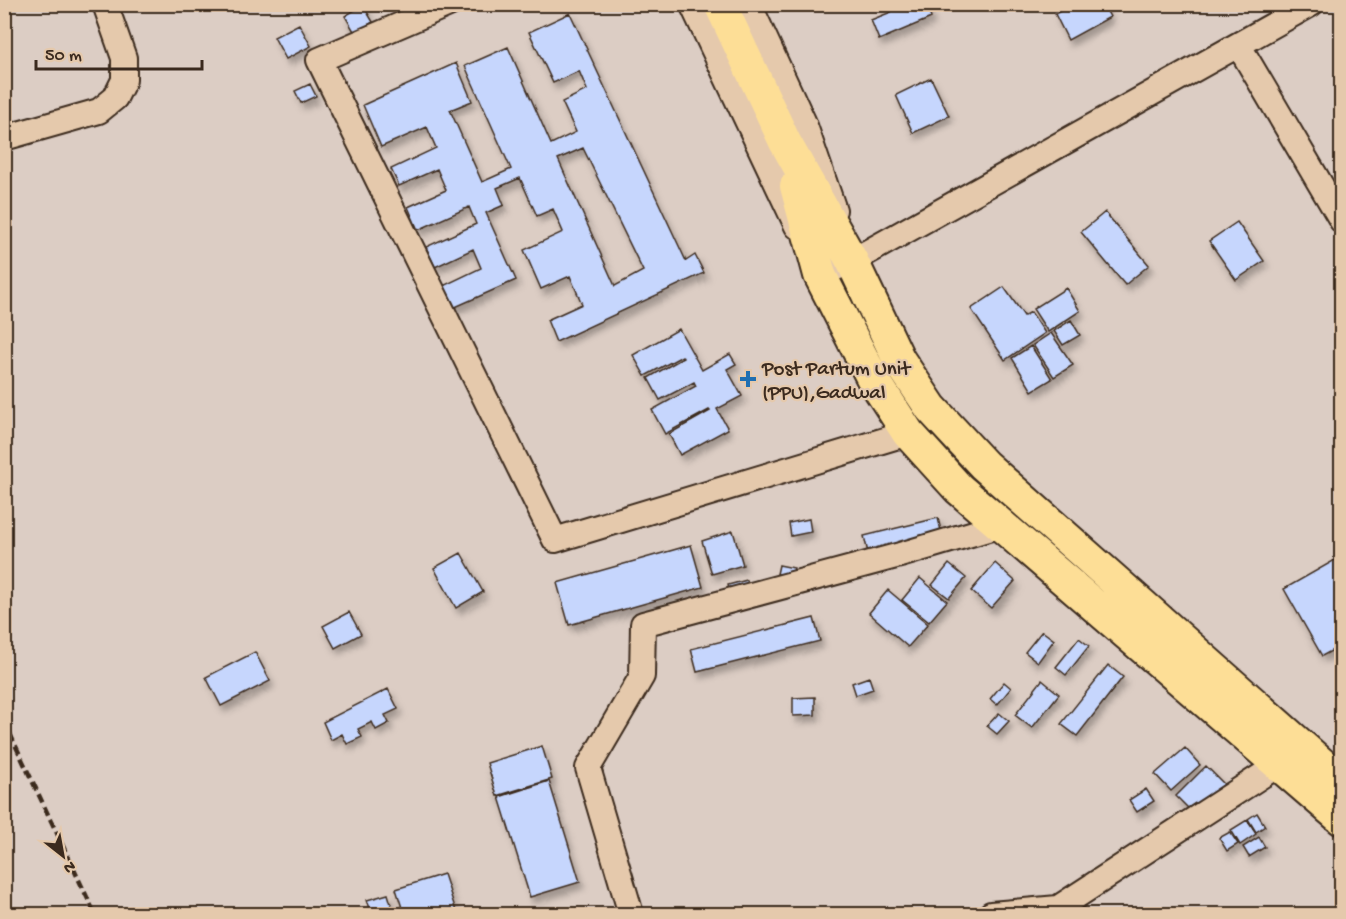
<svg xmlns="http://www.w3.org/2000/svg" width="1346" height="919" font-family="'Gochi Hand',sans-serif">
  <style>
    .building { fill: #c6d6fd; stroke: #3b2a1e; stroke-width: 1.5; fill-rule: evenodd; filter: url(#shadow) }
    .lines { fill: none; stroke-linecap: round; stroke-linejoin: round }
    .minor-casing { stroke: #3b2a1e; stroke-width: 28 }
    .major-casing { stroke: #3b2a1e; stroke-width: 36 }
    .minor { stroke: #e5c9ac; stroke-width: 24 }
    .major { stroke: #fdde96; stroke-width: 32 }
    .rail { stroke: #3b2a1e; stroke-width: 4.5; stroke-dasharray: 9 4.5; stroke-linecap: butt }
    .poi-dot { fill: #1f6fb2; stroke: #e5c9ac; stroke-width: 2 }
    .labels { text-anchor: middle; stroke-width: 4.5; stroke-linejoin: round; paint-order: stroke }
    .poi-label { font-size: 21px; fill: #3b2a1e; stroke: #e5c9ac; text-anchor: start }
  </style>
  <defs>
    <filter id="shadow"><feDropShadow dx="3.5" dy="6" stdDeviation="3" flood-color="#0004"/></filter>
  </defs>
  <rect width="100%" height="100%" fill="#dccdc4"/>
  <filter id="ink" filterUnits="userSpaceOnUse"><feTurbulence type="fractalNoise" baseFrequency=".0167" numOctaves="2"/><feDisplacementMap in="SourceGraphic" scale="12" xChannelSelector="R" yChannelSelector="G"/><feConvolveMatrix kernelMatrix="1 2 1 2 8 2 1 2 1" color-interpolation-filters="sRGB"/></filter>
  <g filter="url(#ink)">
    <path class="building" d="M 888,4 L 926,4 L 931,18 L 879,40 L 871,20 L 891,12 Z
      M 1072,4 L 1103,4 L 1110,17 L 1068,40 L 1055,14 Z
      M 363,5 L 373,22 L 355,33 L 345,16 Z
      M 570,13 L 686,261 L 695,255 L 704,273 L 556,342 L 547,320 L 582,304 L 570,276 L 541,289 L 524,250 L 563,232 L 553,209 L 537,216 L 520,178 L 497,188 L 504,205 L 486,213 L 516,280 L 453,308 L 443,286 L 481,268 L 473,249 L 435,267 L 426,247 L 476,224 L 469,207 L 418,230 L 408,207 L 446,190 L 437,169 L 399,186 L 391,169 L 436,148 L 427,127 L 381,147 L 363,105 L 456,63 L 472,101 L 450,110 L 482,182 L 511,169 L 465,66 L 508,47 L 551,144 L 576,132 L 562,102 L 587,90 L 579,71 L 553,83 L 529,32 ZM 583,148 L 643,271 L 615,286 L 558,159 Z
      M 299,24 L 311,46 L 286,59 L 274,37 Z
      M 931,78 L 949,116 L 913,133 L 896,95 Z
      M 310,84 L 316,96 L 301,103 L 295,91 Z
      M 1105,212 L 1149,265 L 1125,285 L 1081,232 Z
      M 1237,222 L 1264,261 L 1236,280 L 1209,241 Z
      M 1004,287 L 1024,316 L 1031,312 L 1045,333 L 1005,360 L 971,309 Z
      M 1066,288 L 1080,311 L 1048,332 L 1033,309 Z
      M 1071,320 L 1080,335 L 1063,345 L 1054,331 Z
      M 679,329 L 702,370 L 730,354 L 736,364 L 727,369 L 742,396 L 717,409 L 728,429 L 680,455 L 669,434 L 710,411 L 709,410 L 665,434 L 652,410 L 696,386 L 694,382 L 660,400 L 648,378 L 683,358 L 682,356 L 645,376 L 633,355 Z
      M 1051,333 L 1073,365 L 1054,377 L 1033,345 Z
      M 1031,346 L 1052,379 L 1032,391 L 1012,358 Z
      M 938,518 L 943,539 L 869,557 L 864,536 Z
      M 809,519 L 811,532 L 791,536 L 789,523 Z
      M 733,531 L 743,565 L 712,574 L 702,541 Z
      M 691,545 L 703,587 L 569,625 L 557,583 Z
      M 461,553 L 483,592 L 456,608 L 434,568 Z
      M 1342,556 L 1342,645 L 1322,656 L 1284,589 Z
      M 995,563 L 1015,581 L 991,608 L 971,591 Z
      M 949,564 L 966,578 L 949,598 L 932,585 Z
      M 779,565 L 794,568 L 791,578 L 777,574 Z
      M 920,578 L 947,601 L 929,622 L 902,600 Z
      M 747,580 L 750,591 L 731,596 L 728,585 Z
      M 888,590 L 928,624 L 908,647 L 869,613 Z
      M 349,612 L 361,634 L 335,648 L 323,626 Z
      M 814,618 L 820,641 L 697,672 L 691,649 Z
      M 1042,631 L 1054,640 L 1038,662 L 1025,652 Z
      M 1079,638 L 1089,646 L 1066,675 L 1056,667 Z
      M 255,652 L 270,681 L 221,706 L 206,677 Z
      M 1108,665 L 1123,677 L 1077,736 L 1061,724 Z
      M 869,677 L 873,689 L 856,695 L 852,683 Z
      M 1042,680 L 1059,694 L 1032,728 L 1015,715 Z
      M 1004,682 L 1011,688 L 997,705 L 990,699 Z
      M 388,689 L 398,709 L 385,715 L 389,723 L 376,730 L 372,722 L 358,729 L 362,737 L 347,744 L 342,734 L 331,740 L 323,722 Z
      M 815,697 L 815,715 L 793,716 L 793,698 Z
      M 999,713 L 1009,721 L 997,734 L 987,726 Z
      M 542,746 L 552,779 L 497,796 L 487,763 Z
      M 1185,748 L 1200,765 L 1171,791 L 1155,774 Z
      M 1206,766 L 1224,784 L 1194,814 L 1176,796 Z
      M 549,781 L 580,882 L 530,897 L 499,797 Z
      M 1146,789 L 1154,801 L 1137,812 L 1129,800 Z
      M 1257,813 L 1265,826 L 1256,832 L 1248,819 Z
      M 1247,820 L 1256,834 L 1240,845 L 1231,830 Z
      M 1230,832 L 1238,844 L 1227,851 L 1219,838 Z
      M 1259,837 L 1265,847 L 1249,857 L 1243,847 Z
      M 444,874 L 457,914 L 404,914 L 396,889 Z
      M 388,894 L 394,914 L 372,914 L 367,900 Z"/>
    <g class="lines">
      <g class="minor-casing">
        <path id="minor" d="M 449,4 L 319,60 L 555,540 L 908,433
          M 692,4 L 797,226
          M 749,4 L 804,123 L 834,210
          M 1239,46 L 1342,221
          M 4,138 L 99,111 L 115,98 L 124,80 L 124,58 L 105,4
          M 813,260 L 820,275 L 852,261 L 1311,4
          M 631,914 L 588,768 L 642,676 L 643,624 L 900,555 L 1001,525
          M 991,914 L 1058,908 L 1278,765"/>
      </g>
      <g class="major-casing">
        <path id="major" d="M 720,4 L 785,142 L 852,261 L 899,360 L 931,408 L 984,465 L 1342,782
          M 796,186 L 820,275 L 873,379 L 908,433 L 958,488 L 1342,819"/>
      </g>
      <use href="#minor" class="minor"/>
      <use href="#major" class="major"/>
      <path class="rail" d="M 4,721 L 95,914"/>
    </g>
  </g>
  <path class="poi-dot" d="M745 370h6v6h6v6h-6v6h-6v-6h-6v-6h6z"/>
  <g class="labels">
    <g class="poi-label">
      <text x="762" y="374">Post Partum Unit<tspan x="762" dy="24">(PPU),Gadwal</tspan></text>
    </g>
  </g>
  <rect width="1346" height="919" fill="none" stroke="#e5c9ac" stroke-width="24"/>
  <rect x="12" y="12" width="1322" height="895" fill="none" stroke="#3b2a1e" stroke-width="2" filter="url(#ink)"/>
  <g transform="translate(63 856) rotate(149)" stroke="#e5c9ac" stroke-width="4.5" paint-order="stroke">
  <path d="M0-4.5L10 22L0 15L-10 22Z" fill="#3b2a1e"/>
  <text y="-9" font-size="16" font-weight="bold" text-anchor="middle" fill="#3b2a1e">N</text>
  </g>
  <path d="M36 60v9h166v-9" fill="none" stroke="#3b2a1e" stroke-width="3"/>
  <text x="45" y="60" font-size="18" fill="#3b2a1e" stroke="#e5c9ac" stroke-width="4.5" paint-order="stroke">50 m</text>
</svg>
